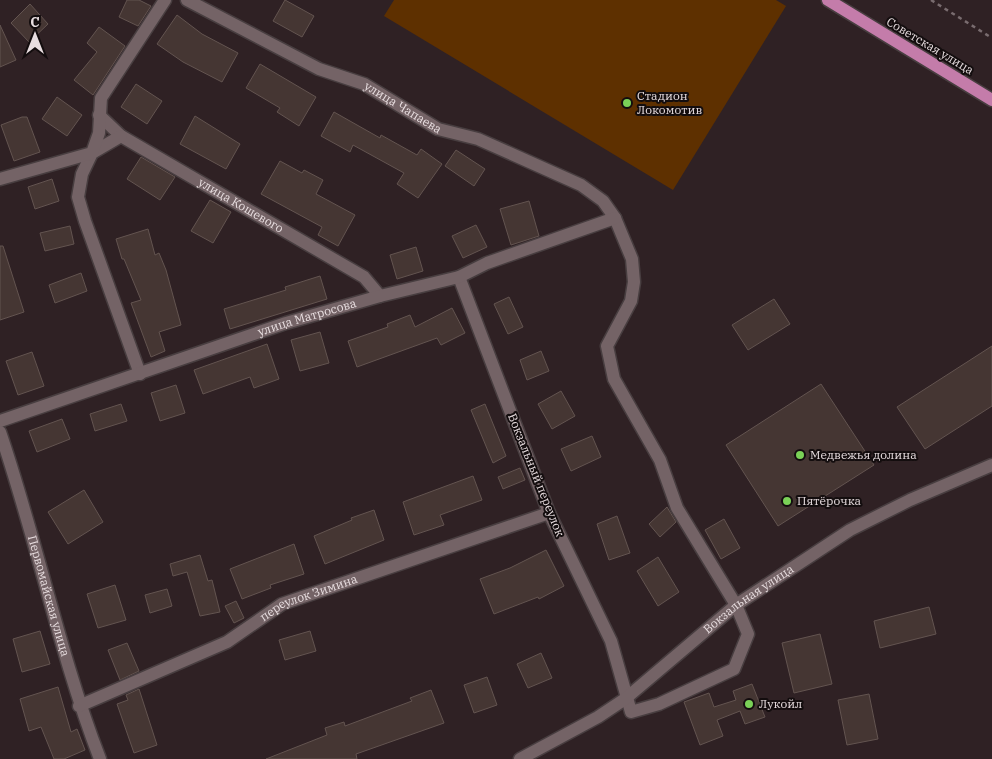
<svg xmlns="http://www.w3.org/2000/svg" width="992" height="759" font-family="'IBM Plex Serif',serif">
  <style>
    .green { fill: #5e3000 }
    .building { fill: #453633; stroke: #635450 }
    .lines { fill: none; stroke-linecap: round; stroke-linejoin: round }
    .minor-casing { stroke: #483e40; stroke-width: 15 }
    .major-casing { stroke: #483e40; stroke-width: 15 }
    .path { stroke: #796c6f; stroke-width: 2.5; stroke-dasharray: 4 4; stroke-linecap: butt }
    .minor { stroke: #746366; stroke-width: 12 }
    .major { stroke: #c47caa; stroke-width: 12 }
    .poi-dot { fill: #7ad157; stroke: #130d0e; stroke-width: 2 }
    .labels { text-anchor: middle; stroke-width: 4; stroke-linejoin: round; paint-order: stroke }
    .street-label { font-size: 12px; fill: #e8dee0; stroke: #130d0e }
    .poi-label { font-size: 12px; fill: #e8dee0; stroke: #130d0e; text-anchor: start }
  </style>
  <rect width="100%" height="100%" fill="#2f2124"/>
  <path class="green" d="M 394,0 L 776,0 L 786,6 L 673,190 L 384,16 Z"/>
  <path class="building" d="M 127,0 L 139,0 L 151,6 L 138,26 L 119,17 Z
    M 285,0 L 314,16 L 302,37 L 273,21 Z
    M 30,4 L 48,24 L 29,42 L 11,23 Z
    M 177,15 L 202,34 L 238,53 L 222,82 L 183,62 L 157,44 Z
    M 0,25 L 16,60 L 0,67 Z
    M 99,27 L 125,46 L 93,95 L 74,80 L 97,52 L 87,43 Z
    M 260,64 L 316,97 L 299,126 L 277,112 L 280,108 L 246,88 Z
    M 136,84 L 162,101 L 147,124 L 121,107 Z
    M 57,97 L 82,115 L 67,136 L 42,119 Z
    M 334,112 L 380,138 L 381,135 L 417,155 L 421,149 L 442,164 L 418,198 L 397,184 L 404,173 L 353,145 L 350,152 L 321,136 Z
    M 195,116 L 240,144 L 226,169 L 180,144 Z
    M 22,117 L 27,117 L 40,152 L 14,161 L 1,125 Z
    M 456,150 L 485,169 L 474,186 L 445,166 Z
    M 141,157 L 175,177 L 160,200 L 127,179 Z
    M 280,161 L 302,173 L 304,170 L 323,180 L 316,194 L 355,215 L 338,246 L 318,235 L 322,227 L 261,194 Z
    M 52,179 L 59,201 L 35,209 L 28,187 Z
    M 210,200 L 231,212 L 213,243 L 191,231 Z
    M 529,201 L 539,236 L 511,245 L 500,209 Z
    M 476,225 L 487,247 L 463,258 L 452,236 Z
    M 70,226 L 74,244 L 45,251 L 40,233 Z
    M 148,229 L 155,255 L 159,253 L 166,270 L 181,325 L 159,332 L 165,351 L 151,357 L 131,303 L 141,300 L 124,259 L 122,259 L 116,239 Z
    M 0,246 L 3,246 L 24,312 L 0,320 Z
    M 416,247 L 423,271 L 397,279 L 390,255 Z
    M 81,273 L 87,291 L 55,303 L 49,285 Z
    M 320,276 L 327,299 L 230,329 L 224,309 L 286,290 L 285,287 Z
    M 509,297 L 523,327 L 508,334 L 494,304 Z
    M 774,299 L 790,324 L 748,350 L 732,325 Z
    M 452,308 L 465,333 L 441,345 L 437,338 L 357,367 L 348,341 L 388,327 L 387,324 L 410,315 L 415,327 Z
    M 320,332 L 329,363 L 300,371 L 291,340 Z
    M 267,344 L 279,379 L 254,388 L 250,377 L 203,394 L 194,370 Z
    M 992,346 L 992,406 L 925,449 L 897,407 Z
    M 541,351 L 549,371 L 527,380 L 520,360 Z
    M 32,352 L 44,386 L 18,395 L 6,361 Z
    M 821,384 L 874,465 L 778,526 L 726,445 Z
    M 176,385 L 185,413 L 160,421 L 151,393 Z
    M 561,391 L 575,416 L 552,429 L 538,404 Z
    M 121,404 L 127,421 L 95,431 L 90,414 Z
    M 485,404 L 506,456 L 493,463 L 471,410 Z
    M 62,419 L 70,439 L 37,452 L 29,431 Z
    M 592,436 L 601,457 L 571,471 L 561,449 Z
    M 520,468 L 525,480 L 503,489 L 498,477 Z
    M 473,476 L 482,500 L 440,515 L 444,525 L 414,535 L 403,502 Z
    M 84,490 L 103,522 L 68,544 L 48,512 Z
    M 667,507 L 676,522 L 660,537 L 649,524 Z
    M 374,510 L 384,540 L 325,564 L 314,536 L 352,520 L 351,518 Z
    M 617,516 L 630,553 L 609,560 L 597,524 Z
    M 724,519 L 740,548 L 721,559 L 705,530 Z
    M 294,544 L 304,574 L 270,585 L 271,588 L 242,599 L 230,569 Z
    M 546,550 L 564,586 L 539,599 L 538,597 L 494,614 L 480,579 L 510,568 Z
    M 200,555 L 208,581 L 212,580 L 220,612 L 200,616 L 187,572 L 173,576 L 170,564 Z
    M 658,557 L 679,592 L 658,606 L 637,571 Z
    M 115,585 L 126,620 L 98,628 L 87,594 Z
    M 167,589 L 172,606 L 150,613 L 145,595 Z
    M 236,601 L 244,618 L 234,623 L 225,606 Z
    M 929,607 L 936,634 L 880,648 L 874,621 Z
    M 40,631 L 50,664 L 22,672 L 13,639 Z
    M 310,631 L 316,651 L 285,660 L 279,640 Z
    M 820,634 L 832,684 L 794,693 L 782,643 Z
    M 127,643 L 139,671 L 120,680 L 108,650 Z
    M 541,653 L 552,678 L 528,688 L 517,664 Z
    M 487,677 L 497,705 L 474,713 L 464,685 Z
    M 752,684 L 765,717 L 745,724 L 740,711 L 717,720 L 723,736 L 700,745 L 684,702 L 709,693 L 714,707 L 736,700 L 733,691 Z
    M 58,687 L 71,732 L 77,729 L 85,750 L 64,759 L 54,759 L 41,727 L 29,731 L 20,699 Z
    M 139,689 L 157,745 L 134,753 L 117,704 L 128,700 L 126,695 Z
    M 431,690 L 444,723 L 356,754 L 357,759 L 266,759 L 327,735 L 325,728 L 344,722 L 345,726 L 412,701 L 410,698 Z
    M 869,694 L 878,739 L 847,745 L 838,700 Z"/>
  <g class="lines">
    <g class="minor-casing">
      <g id="minor">
        <path id="s1" d="M 187,0 L 319,69 L 364,84 L 438,129 L 478,139 L 581,185 L 603,201 L 615,218 L 632,259 L 634,282 L 631,301 L 607,346 L 614,379 L 660,460 L 677,508 L 736,605 L 748,634 L 734,669 L 659,704 L 631,712 L 611,641 L 549,513 L 459,277"/>
        <path id="s2" d="M 99,115 L 121,136 L 364,277 L 380,296"/>
        <path d="M 121,136 L 92,153 L 82,174 L 78,197 L 85,221 L 140,374"/>
        <path d="M 0,179 L 92,153 L 99,133 L 101,98 L 165,0"/>
        <path id="s3" d="M 0,421 L 286,323 L 380,296 L 459,277 L 487,263 L 615,218"/>
        <path id="s4" d="M 0,432 C 37,540 59,653 100,759"/>
        <path id="s5" d="M 79,706 L 227,642 L 282,604 L 549,513"/>
        <path id="s6" d="M 520,759 L 598,717 L 625,699 L 736,605 L 850,530 L 910,500 L 992,465"/>
      </g>
    </g>
    <g class="major-casing">
      <path id="major" d="M 828,0 L 992,100"/>
    </g>
    <path class="path" d="M 931,0 L 992,38"/>
    <use href="#minor" class="minor"/>
    <use href="#major" class="major"/>
  </g>
  <g class="poi-dot">
    <circle cx="627" cy="103" r="5"/>
    <circle cx="800" cy="455" r="5"/>
    <circle cx="787" cy="501" r="5"/>
    <circle cx="749" cy="704" r="5"/>
  </g>
  <g class="labels">
    <g class="street-label">
      <text transform="translate(930 46) rotate(31)" y="4">Советская улица</text>
      <text dy="4" stroke="none"><textPath href="#s1" startOffset="242">улица Чапаева</textPath></text>
      <text dy="4" stroke="none"><textPath href="#s2" startOffset="169">улица Кошевого</textPath></text>
      <text dy="4" stroke="none"><textPath href="#s3" startOffset="324">улица Матросова</textPath></text>
      <text transform="translate(536 475) rotate(68)" y="4">Вокзальный переулок</text>
      <text dy="4" stroke="none"><textPath href="#s4" startOffset="171">Первомайская улица</textPath></text>
      <text dy="4" stroke="none"><textPath href="#s5" startOffset="255">переулок Зимина</textPath></text>
      <text dy="4" stroke="none"><textPath href="#s6" startOffset="280">Вокзальная улица</textPath></text>
    </g>
    <g class="poi-label">
      <text x="637" y="100">Стадион<tspan x="637" dy="14">Локомотив</tspan></text>
      <text x="810" y="459">Медвежья долина</text>
      <text x="797" y="505">Пятёрочка</text>
      <text x="759" y="708">Лукойл</text>
    </g>
  </g>
  <g transform="translate(35 35)" stroke="#130d0e" stroke-width="4" paint-order="stroke">
  <path d="M0-4L9 19L0 12L-9 19Z" fill="#e8dee0"/>
  <text y="-8" font-size="14" font-weight="bold" text-anchor="middle" fill="#e8dee0">С</text>
  </g>
</svg>
